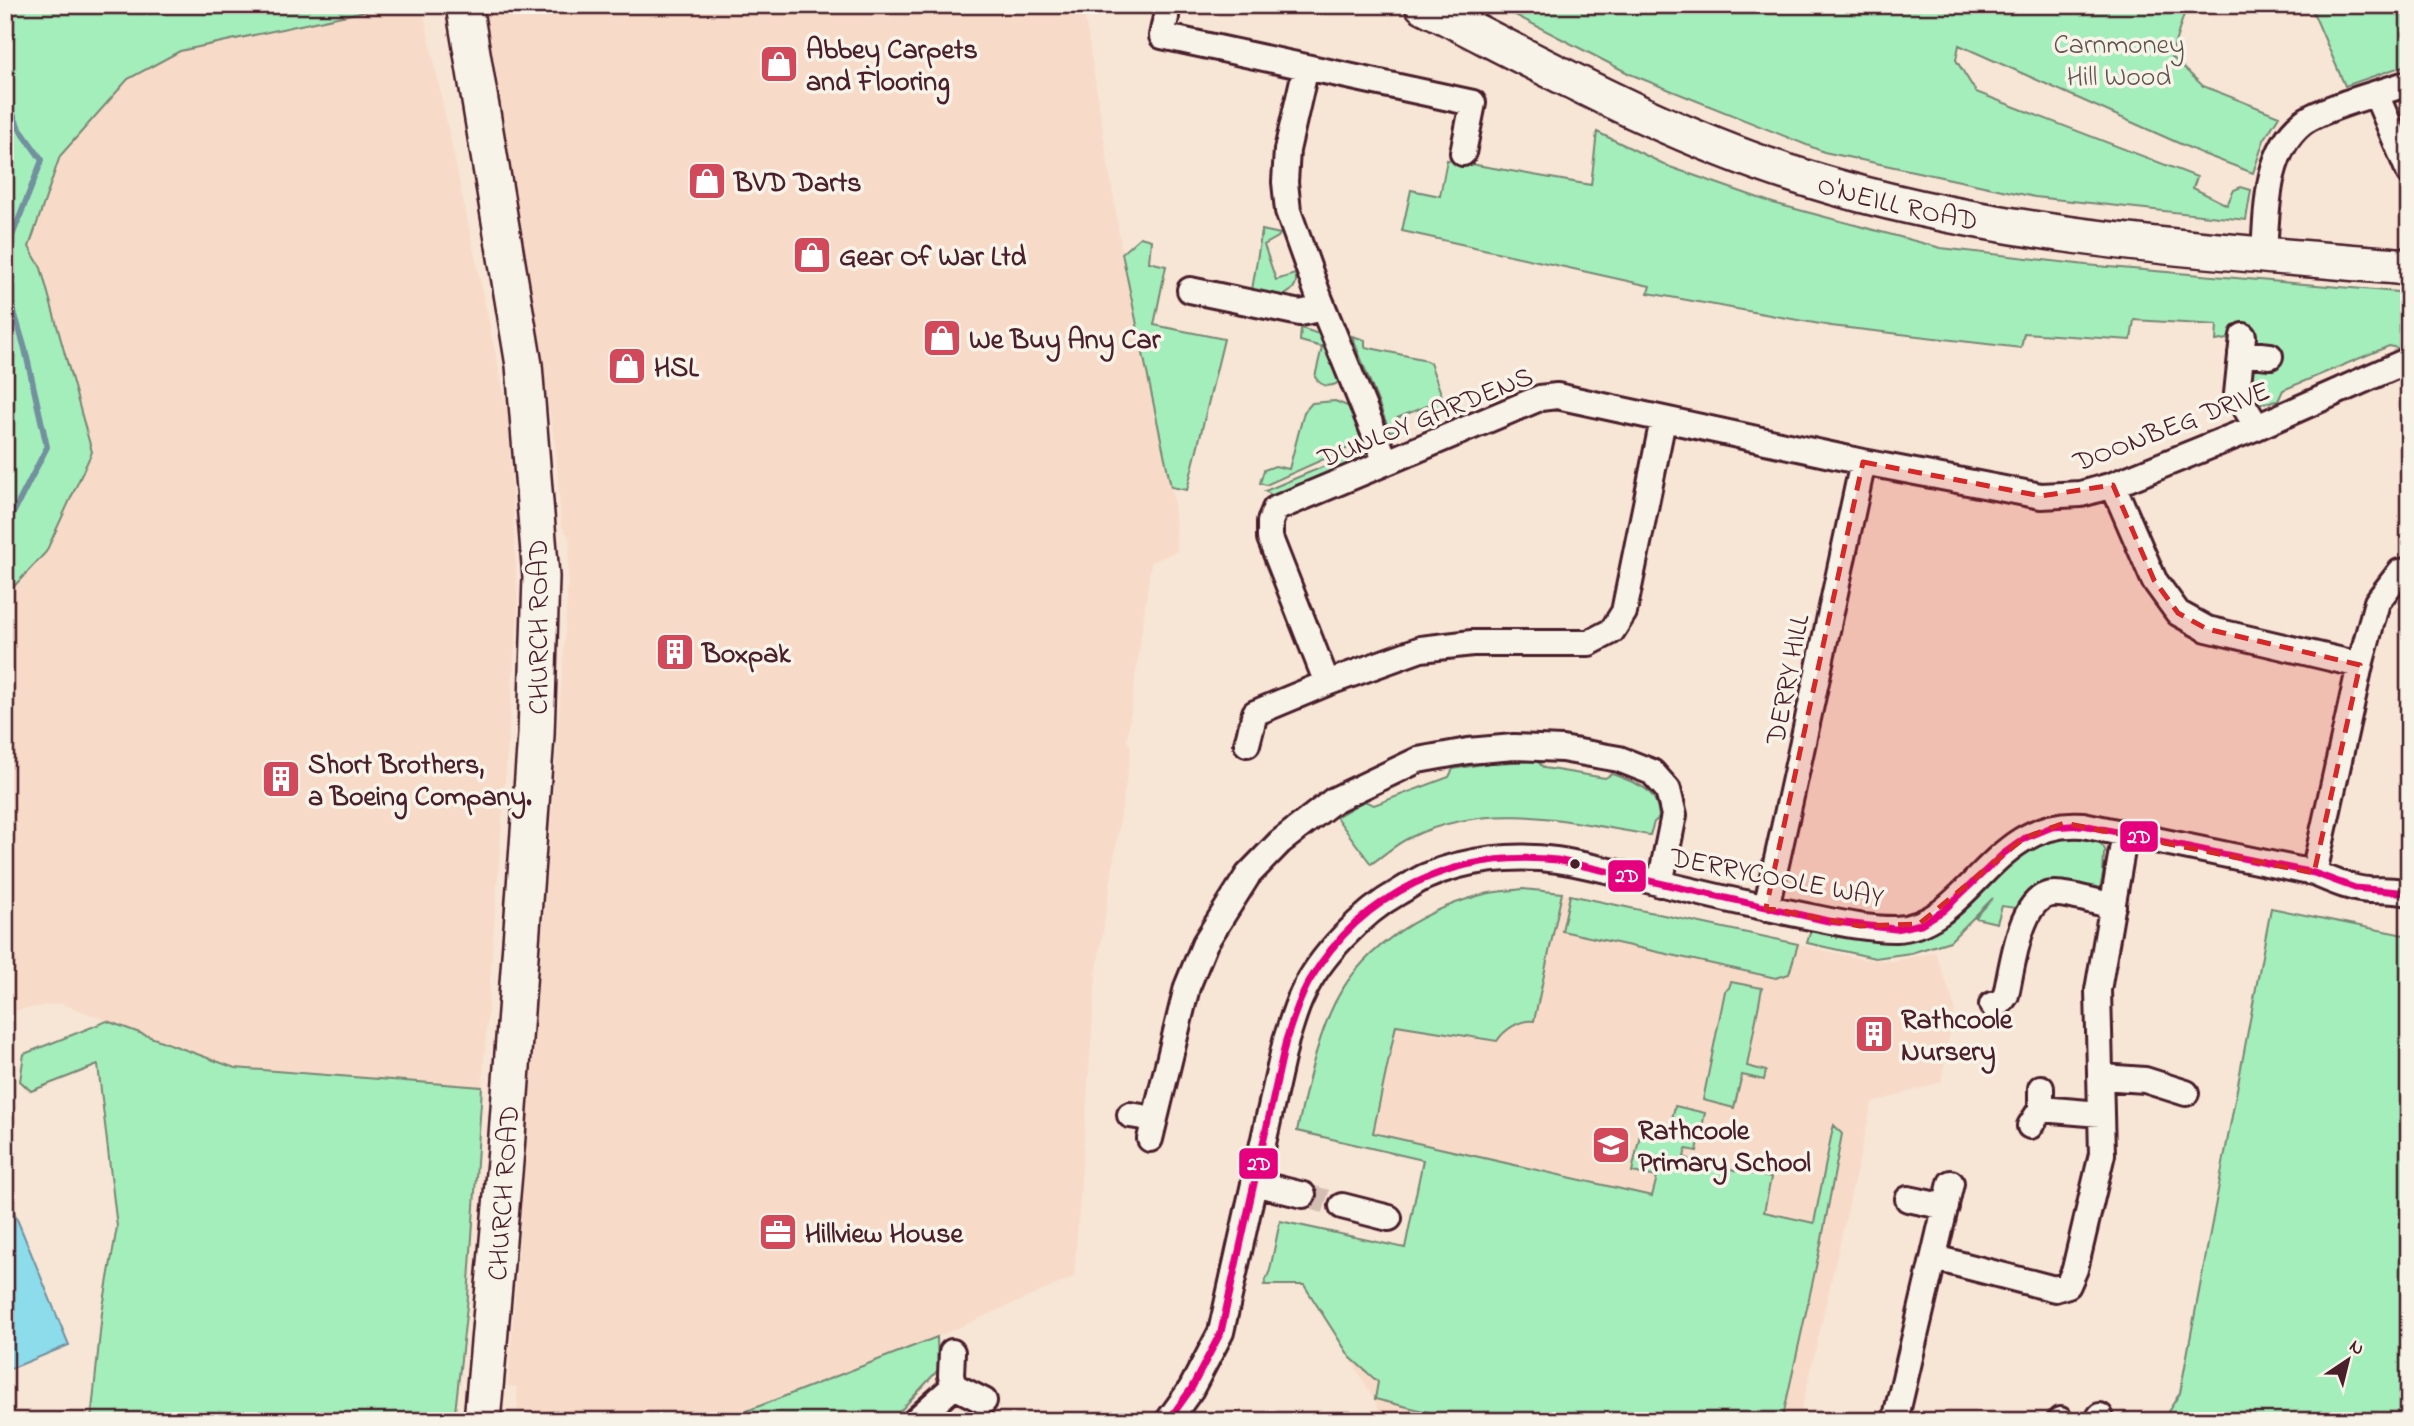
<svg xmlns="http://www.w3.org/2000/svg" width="2414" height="1426" font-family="'Indie Flower',sans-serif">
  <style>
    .built { fill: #f7dbc8 }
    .green { fill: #a4eebc; stroke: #778674; stroke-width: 2 }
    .water { fill: #8ddceb; stroke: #72909e; stroke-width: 2 }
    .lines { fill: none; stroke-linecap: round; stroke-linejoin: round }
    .stream { stroke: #72909e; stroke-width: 6 }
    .street-tunnel { stroke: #d4bdb3; stroke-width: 24; stroke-dasharray: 24 12; stroke-linecap: butt }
    .street-casing { stroke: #4a1f2b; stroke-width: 30 }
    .secondary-casing { stroke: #4a1f2b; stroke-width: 40 }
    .street { stroke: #f7f3e8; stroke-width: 24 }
    .secondary { stroke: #f7f3e8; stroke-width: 35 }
    .bus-1-casing { stroke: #f7f3e8; stroke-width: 12 }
    .bus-1 { stroke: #e5007d; stroke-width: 7 }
    .marked { fill: #d62828; fill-opacity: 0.2; stroke: #d62828; stroke-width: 5; stroke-dasharray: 14 9; stroke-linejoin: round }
    .bus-dot { fill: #4a1f2b; stroke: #f7f3e8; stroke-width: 2.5 }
    .labels { text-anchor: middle; stroke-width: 7; stroke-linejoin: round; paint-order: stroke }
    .park-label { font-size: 28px; fill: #60534f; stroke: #f7f3e8 }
    .poi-label { font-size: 28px; font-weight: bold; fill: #4a1f2b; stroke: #f7f3e8; text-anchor: start }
    .street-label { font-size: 28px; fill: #4a1f2b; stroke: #f7f3e8 }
    .line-badge { stroke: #f7f3e8; stroke-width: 2.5 }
    .badge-label { font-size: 19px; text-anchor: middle; font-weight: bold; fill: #fff }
  </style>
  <rect width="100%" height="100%" fill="#f7e5d5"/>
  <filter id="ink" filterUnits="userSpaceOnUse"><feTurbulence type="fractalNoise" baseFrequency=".0143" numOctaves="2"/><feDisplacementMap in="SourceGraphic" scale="14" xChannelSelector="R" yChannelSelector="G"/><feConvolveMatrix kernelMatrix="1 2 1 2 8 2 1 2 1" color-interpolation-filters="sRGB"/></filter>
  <g filter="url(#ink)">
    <path class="built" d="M 393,5 L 422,5 L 508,413 L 518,608 L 482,1087 L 234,1068 L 60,1003 L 5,1012 L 5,596 L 46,552 L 41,268 L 29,247 L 60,156 L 127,79 L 180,51 Z
      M 484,5 L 1083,5 L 1123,258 L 1174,502 L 1177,551 L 1151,562 L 1127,740 L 1131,749 L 1096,975 L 1074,1277 L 937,1337 L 720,1421 L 518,1421 L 517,1387 L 508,1386 L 565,636 L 570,539 L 561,525 L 556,451 Z
      M 1523,889 L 1554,892 L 1864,959 L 1892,961 L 1935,952 L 1955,1007 L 1941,1082 L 1872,1103 L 1799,1421 L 1378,1421 L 1378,1407 L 1350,1357 L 1304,1285 L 1264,1285 L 1270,1270 L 1280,1221 L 1405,1248 L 1423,1160 L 1297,1131 L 1315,1053 L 1331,1010 L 1348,982 L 1374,951 L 1405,927 L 1444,907 L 1483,894 Z"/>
    <path class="green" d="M 5,5 L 393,5 L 180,51 L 128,79 L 60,156 L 29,247 L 41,268 L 92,452 L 46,552 L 5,596 Z
      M 1496,5 L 2201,5 L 2184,14 L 2171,56 L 2203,86 L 2279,116 L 2264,140 L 2253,173 L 2203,154 L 1959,45 L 1956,60 L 1976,92 L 2197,177 L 2193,188 L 2227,205 L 2234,190 L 2241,187 L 2251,190 L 2246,220 L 2035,197 L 1824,152 L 1630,74 Z
      M 2310,5 L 2409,5 L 2409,64 L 2345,86 Z
      M 1597,132 L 1670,167 L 1773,203 L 1941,248 L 2086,265 L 2409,293 L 2409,347 L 2401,349 L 2389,346 L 2283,390 L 2278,401 L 2255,404 C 2247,393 2247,378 2254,366 L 2278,364 L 2280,348 L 2262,347 L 2253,335 L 2241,327 L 2227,339 L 2216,341 L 2217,325 L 2134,320 L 2131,340 L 2024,333 L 2021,348 L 1831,326 L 1648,293 L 1650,286 L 1402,231 L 1411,190 L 1440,196 L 1447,160 L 1591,185 Z
      M 1262,230 L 1280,234 L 1278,237 L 1264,245 L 1276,280 L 1295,274 C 1299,286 1291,292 1281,297 L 1252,290 Z
      M 1140,237 L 1151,240 L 1149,262 L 1166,266 L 1154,325 L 1224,339 L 1187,490 L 1171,487 L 1123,258 L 1122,253 Z
      M 1301,328 L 1319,334 L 1340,379 L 1336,384 C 1326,388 1320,385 1315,377 L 1322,347 L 1300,341 Z
      M 1352,336 L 1365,340 L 1365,347 L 1422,359 L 1430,363 L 1447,410 L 1438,413 L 1433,403 L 1397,418 L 1400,428 L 1390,432 Z
      M 1335,401 L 1350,407 L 1362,442 L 1266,485 L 1260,483 L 1264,470 L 1275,466 L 1289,469 L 1304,412 L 1312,403 Z
      M 1368,448 L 1367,452 L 1357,463 L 1275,497 L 1265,491 Z
      M 1537,761 L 1544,768 L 1605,778 L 1612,774 C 1637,784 1658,787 1659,818 L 1654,822 L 1650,835 C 1568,821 1490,800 1411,837 C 1397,843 1384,855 1371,864 L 1336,817 L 1364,801 L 1374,805 L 1449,777 L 1453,769 L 1489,763 Z
      M 2081,837 C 2093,839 2102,841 2106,852 L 2104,854 L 2103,874 L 2099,894 L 2022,909 L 2002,906 L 1997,923 L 1975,918 L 1993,898 L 1950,941 L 1911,953 L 1875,958 L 1807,943 L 1810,933 L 1816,928 L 1892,940 L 1934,930 L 2024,851 L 2049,839 Z
      M 1523,889 L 1562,893 L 1534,1021 C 1520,1019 1504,1030 1497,1041 L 1396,1025 L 1373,1133 L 1652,1196 L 1657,1177 L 1632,1172 L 1641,1130 L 1668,1136 L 1675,1106 L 1705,1113 L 1697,1151 L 1686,1149 L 1684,1157 L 1689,1159 L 1688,1167 L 1710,1172 L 1712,1165 L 1771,1178 L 1764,1212 L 1814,1223 L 1832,1132 L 1834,1125 L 1842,1134 L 1821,1244 L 1782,1421 L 1464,1421 L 1375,1399 L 1378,1382 L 1350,1357 L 1304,1285 L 1264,1285 L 1270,1270 L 1280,1221 L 1405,1248 L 1423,1160 L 1297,1131 C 1306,1091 1314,1051 1330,1013 C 1356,951 1418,912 1481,895 C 1494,891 1509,891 1523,889 Z
      M 1570,895 L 1798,944 L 1789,974 L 1776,978 L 1562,931 Z
      M 2271,908 L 2409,936 L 2409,1421 L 2162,1421 L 2180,1393 Z
      M 1731,982 L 1762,988 L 1747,1066 L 1766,1071 L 1764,1080 L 1742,1075 L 1734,1108 L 1703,1100 L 1725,991 L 1729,988 Z
      M 107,1021 L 235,1068 L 482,1087 L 468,1297 L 454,1421 L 91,1421 L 102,1313 L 117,1227 L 98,1065 L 31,1091 L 20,1081 L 24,1054 Z
      M 937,1337 L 938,1370 L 891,1421 L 721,1421 Z"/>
    <path class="water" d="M 5,1190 L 69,1345 L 5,1371 Z"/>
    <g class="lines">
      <path class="stream" d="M 5,96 L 19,128 L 42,160 L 5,254
        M 5,281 L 25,349 L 47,447 L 5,529"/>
      <path class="street-tunnel" d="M 1303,1195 L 1342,1206"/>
      <g class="street-casing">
        <path id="street" d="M 1166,17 L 1162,36 L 1473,103 L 1463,153
          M 1306,67 L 1287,150 L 1285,182 L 1288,211 L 1320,300 L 1386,462
          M 2376,94 L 2409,172
          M 2264,254 C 2267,211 2265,153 2302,123 C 2321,108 2383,92 2409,83
          M 1190,290 L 1300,313 L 1323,308
          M 2243,336 L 2237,394 L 2257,427
          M 2241,353 L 2270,356
          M 2113,485 L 2154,580 L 2178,613 L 2207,629 L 2360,665
          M 1327,683 L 1270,538 L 1270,522 L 1275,509 L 1540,398 L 1557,396 L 1863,462 L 2041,496 L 2081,494 L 2113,485 L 2257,427 L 2409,360
          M 1247,744 L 1255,713 L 1327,683 L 1421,649 L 1472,643 L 1589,643 L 1612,631 L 1624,612 L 1663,420
          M 2314,873 L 2360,665 L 2377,602 L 2400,572 L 2409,571
          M 1766,908 C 1800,760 1831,611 1863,462
          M 1992,1005 L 2001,1002 L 2006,995 C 2012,969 2019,904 2047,895 C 2060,890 2098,903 2113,906
          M 2102,1077 L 2145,1080 L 2186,1093
          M 2041,1109 L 2100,1114
          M 1130,1115 L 1155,1119
          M 2030,1126 L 2041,1109 L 2041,1088
          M 1150,1139 L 1187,987 L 1205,943 L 1248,875 L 1280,842 L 1334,800 L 1418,760 L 1468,751 L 1514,747 L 1562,749 L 1619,759 L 1652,772 L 1668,790 L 1674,815 L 1660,884
          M 1254,1183 L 1303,1195
          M 1908,1199 L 1946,1207
          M 1342,1206 L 1389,1218
          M 1935,1258 L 2055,1289 L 2068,1285 L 2075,1269 L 2102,1154 L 2098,990 L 2125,833
          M 952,1352 L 951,1376 L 954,1386 L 984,1401
          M 2060,1420 L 2060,1421
          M 915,1421 L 954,1386
          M 1168,1421 L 1191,1389 L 1221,1332 L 1286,1040 C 1291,1025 1295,1009 1302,995 C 1319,957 1363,912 1399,892 C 1408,887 1417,880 1427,876 C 1465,859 1516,854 1557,860 C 1595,866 1634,877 1671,886 C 1716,897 1761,907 1806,916 C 1835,922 1865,929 1895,929 C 1969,927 1991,818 2083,825 L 2314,873 C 2331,880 2350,889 2369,890 C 2383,890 2395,890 2409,893
          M 1895,1421 L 1951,1183
          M 2097,1421 L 2100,1416"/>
      </g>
      <g class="secondary-casing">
        <g id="secondary">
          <path d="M 464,5 L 524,365 L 541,577 L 536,735 L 506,1150 L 482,1421"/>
          <path id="s1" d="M 1423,5 C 1548,68 1673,138 1808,179 C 2002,239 2207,250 2409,267"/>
        </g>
      </g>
      <use href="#street" class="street"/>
      <use href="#secondary" class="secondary"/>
      <g class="bus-1-casing">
        <path id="bus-1" d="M 1168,1421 L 1191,1389 L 1221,1332 L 1286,1040 C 1293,1019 1299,999 1310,980 C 1362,892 1457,849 1557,860 L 1828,921 L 1895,929 L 1921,924 L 1943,911 L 2003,854 L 2025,838 L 2052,827 L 2083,825 L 2314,873 L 2355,888 L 2409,893"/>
      </g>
      <use href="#bus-1" class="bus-1"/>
    </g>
  </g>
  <path class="marked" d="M 1863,462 L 2041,496 L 2113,485 L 2154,580 L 2178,613 L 2207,629 L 2360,665 L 2314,873 L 2064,823 L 2024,838 L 1919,924 L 1860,926 L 1766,908 Z"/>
  <defs>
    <g id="shop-square" transform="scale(2.0125)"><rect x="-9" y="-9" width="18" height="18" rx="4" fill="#d1495b" stroke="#f7f3e8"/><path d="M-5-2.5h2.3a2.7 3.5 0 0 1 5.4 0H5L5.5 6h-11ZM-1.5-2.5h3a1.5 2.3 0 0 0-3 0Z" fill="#fff"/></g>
    <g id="building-square" transform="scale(2.0125)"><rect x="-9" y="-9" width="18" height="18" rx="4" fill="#d1495b" stroke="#f7f3e8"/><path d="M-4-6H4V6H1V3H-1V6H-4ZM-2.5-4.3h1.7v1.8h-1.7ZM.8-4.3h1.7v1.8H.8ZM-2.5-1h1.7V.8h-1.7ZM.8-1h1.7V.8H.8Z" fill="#fff"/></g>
    <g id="school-square" transform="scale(2.0125)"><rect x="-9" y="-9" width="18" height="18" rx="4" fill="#d1495b" stroke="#f7f3e8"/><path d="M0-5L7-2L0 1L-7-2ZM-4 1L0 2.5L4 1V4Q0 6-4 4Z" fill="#fff"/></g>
    <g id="office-square" transform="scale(2.0125)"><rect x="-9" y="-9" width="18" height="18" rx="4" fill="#d1495b" stroke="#f7f3e8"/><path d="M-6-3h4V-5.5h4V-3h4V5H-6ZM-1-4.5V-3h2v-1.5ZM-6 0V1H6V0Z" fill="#fff"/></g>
  </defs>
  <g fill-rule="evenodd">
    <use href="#shop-square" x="779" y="64"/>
    <use href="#shop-square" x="707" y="181"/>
    <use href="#shop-square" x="812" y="255"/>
    <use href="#shop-square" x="942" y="338"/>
    <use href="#shop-square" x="627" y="366"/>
    <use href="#building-square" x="675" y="652"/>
    <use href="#building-square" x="281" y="779"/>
    <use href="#building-square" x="1874" y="1034"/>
    <use href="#school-square" x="1611" y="1145"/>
    <use href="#office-square" x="778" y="1232"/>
  </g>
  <circle class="bus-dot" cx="1575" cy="864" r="6"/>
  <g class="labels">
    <g class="park-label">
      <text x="2119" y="53">Carnmoney<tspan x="2119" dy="32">Hill Wood</tspan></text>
    </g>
    <g class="poi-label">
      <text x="806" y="58">Abbey Carpets<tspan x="806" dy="32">and Flooring</tspan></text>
      <text x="734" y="191">BVD Darts</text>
      <text x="839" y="265">Gear Of War Ltd</text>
      <text x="969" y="348">We Buy Any Car</text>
      <text x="654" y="376">HSL</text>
      <text x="702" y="662">Boxpak</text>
      <text x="308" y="773">Short Brothers,<tspan x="308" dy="32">a Boeing Company.</tspan></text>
      <text x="1901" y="1028">Rathcoole<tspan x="1901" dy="32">Nursery</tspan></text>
      <text x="1638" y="1139">Rathcoole<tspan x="1638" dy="32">Primary School</tspan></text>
      <text x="805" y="1242">Hillview House</text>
    </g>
    <g class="street-label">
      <text dy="10" stroke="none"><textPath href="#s1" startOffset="516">O'NEILL ROAD</textPath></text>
      <text transform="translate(1425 416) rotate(-22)" y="10">DUNLOY GARDENS</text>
      <text transform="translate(2171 425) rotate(-21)" y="10">DOONBEG DRIVE</text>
      <text transform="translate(537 627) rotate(-90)" y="10">CHURCH ROAD</text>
      <text transform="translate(1786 679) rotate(-79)" y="10">DERRY HILL</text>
      <text transform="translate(1777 876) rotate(11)" y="10">DERRYCOOLE WAY</text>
      <text transform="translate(502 1193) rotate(-86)" y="10">CHURCH ROAD</text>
    </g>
  </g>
  <g class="line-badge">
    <rect x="2119" y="820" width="40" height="33" rx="7" fill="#e5007d"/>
    <rect x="1607" y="859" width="40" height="34" rx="7" fill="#e5007d"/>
    <rect x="1238" y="1147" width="41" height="33" rx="7" fill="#e5007d"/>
  </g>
  <g class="badge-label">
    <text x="2139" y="843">2D</text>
    <text x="1627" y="882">2D</text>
    <text x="1259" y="1170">2D</text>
  </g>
  <rect width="2414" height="1426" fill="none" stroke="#f7f3e8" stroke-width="28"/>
  <rect x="14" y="14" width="2386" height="1398" fill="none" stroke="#4a1f2b" stroke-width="2.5" filter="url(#ink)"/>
  <g transform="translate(2348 1360) rotate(35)" stroke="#f7f3e8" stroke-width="5" paint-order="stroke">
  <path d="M0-5L12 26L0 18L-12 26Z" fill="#4a1f2b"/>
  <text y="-10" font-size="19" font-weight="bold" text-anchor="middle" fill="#4a1f2b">N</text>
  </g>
</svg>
